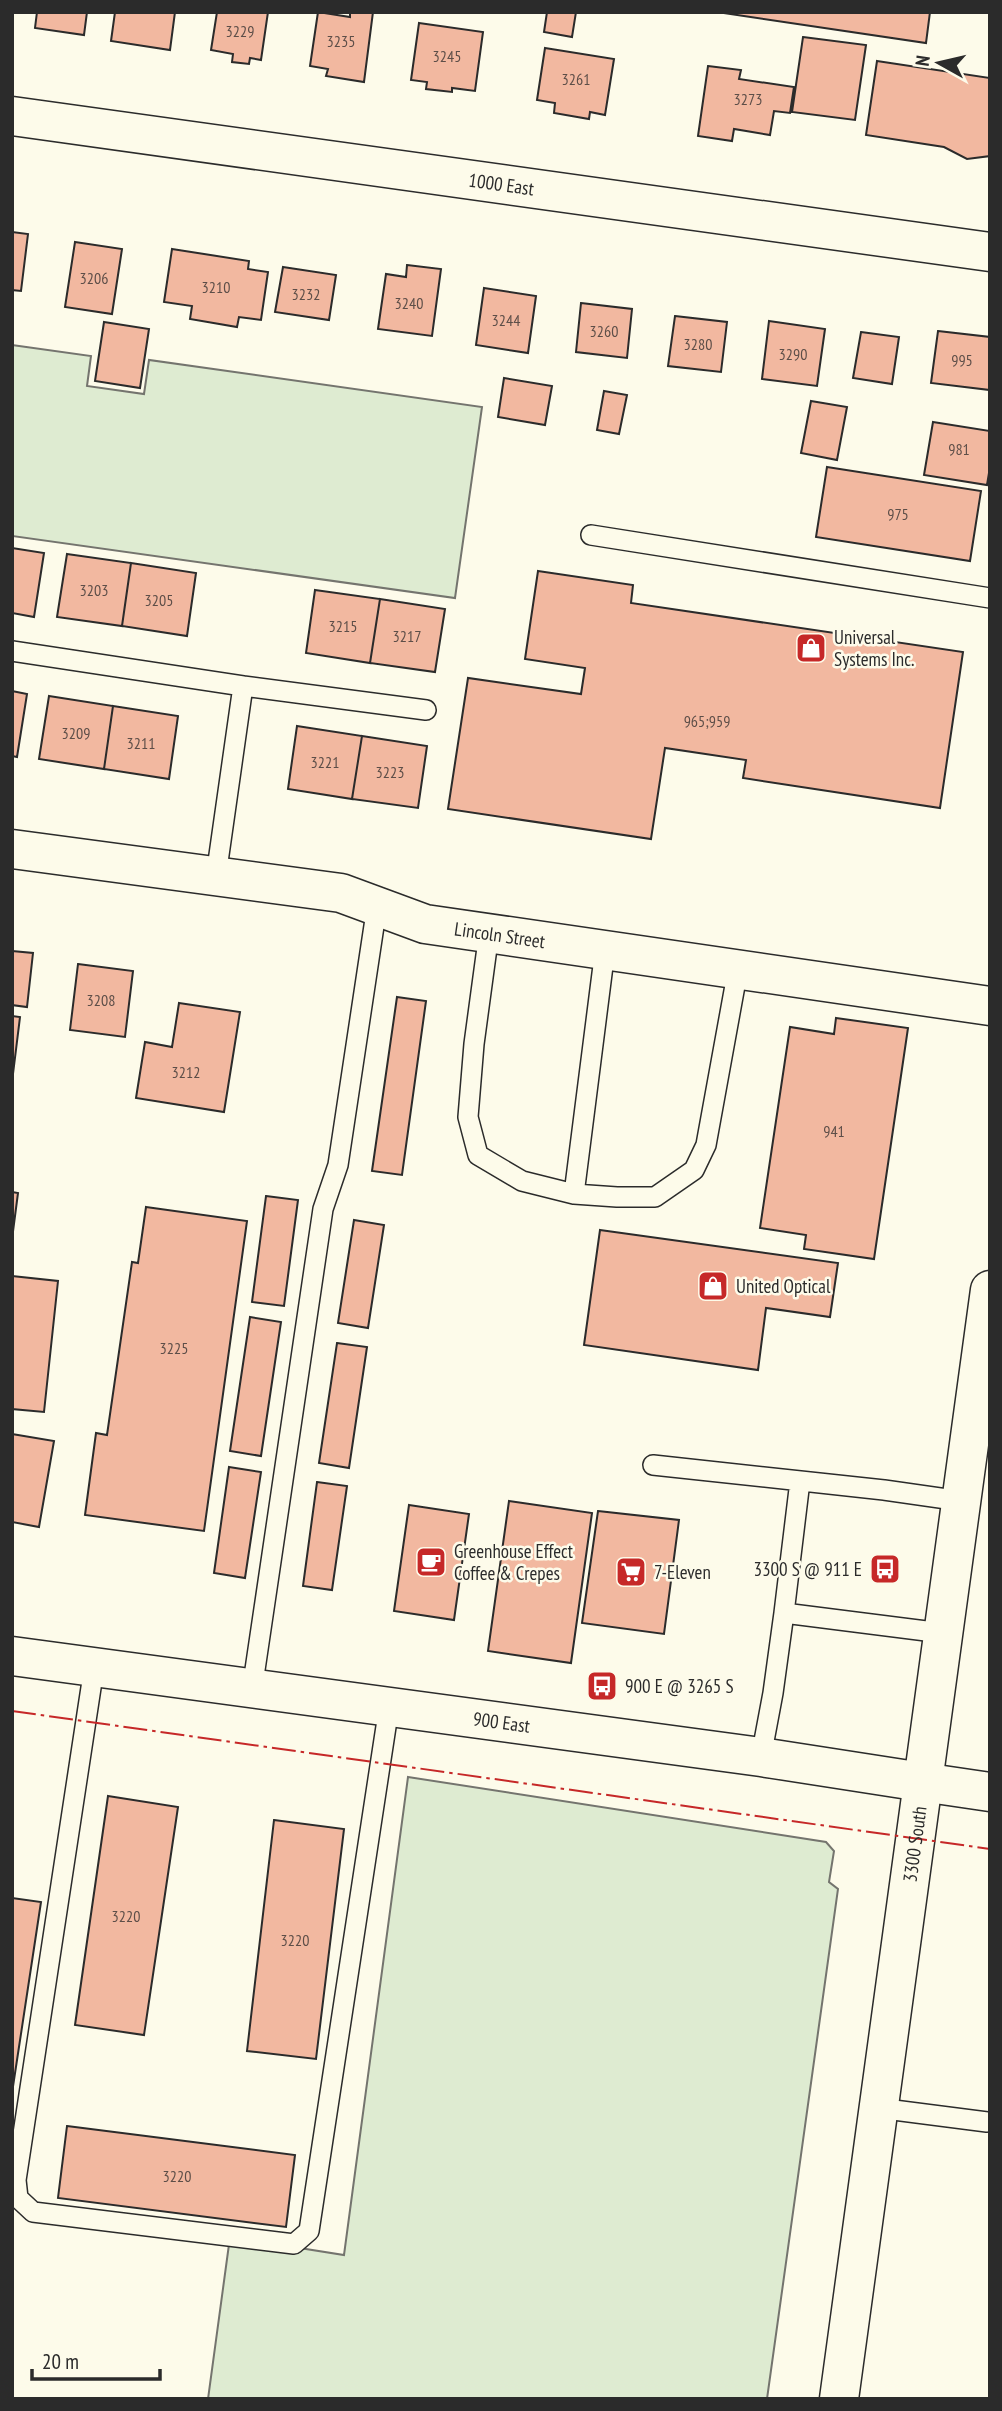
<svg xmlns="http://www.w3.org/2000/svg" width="1002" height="2411" font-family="'PT Sans Narrow',sans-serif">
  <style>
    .green { fill: #deebd1; stroke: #74746e; stroke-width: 2 }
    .building { fill: #f2b8a0; stroke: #2b2b2b; stroke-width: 2 }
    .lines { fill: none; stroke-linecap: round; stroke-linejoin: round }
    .service-casing { stroke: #2b2b2b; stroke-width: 22 }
    .minor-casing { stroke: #2b2b2b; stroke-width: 41 }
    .tertiary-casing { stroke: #2b2b2b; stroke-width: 41 }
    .secondary-casing { stroke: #2b2b2b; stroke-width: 41 }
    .primary-casing { stroke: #2b2b2b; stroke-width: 41 }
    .service { stroke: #fdfbea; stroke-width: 19 }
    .minor { stroke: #fdfbea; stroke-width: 38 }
    .tertiary { stroke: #fdfbea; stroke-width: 38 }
    .secondary { stroke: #fdfbea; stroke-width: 38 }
    .primary { stroke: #fdfbea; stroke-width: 38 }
    .power { stroke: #c62828; stroke-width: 2; stroke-dasharray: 24 5 3.5 5; stroke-linecap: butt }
    .labels { text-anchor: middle; stroke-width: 5; stroke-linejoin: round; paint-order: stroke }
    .number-label { font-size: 16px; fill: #5d4e48 }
    .street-label { font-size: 19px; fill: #2b2b2b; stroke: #fdfbea }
    .poi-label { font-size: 19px; fill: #2b2b2b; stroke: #fdfbea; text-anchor: start }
  </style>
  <rect width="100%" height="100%" fill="#fdfbea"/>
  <path class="green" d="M 12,345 L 91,356 L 87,386 L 144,394 L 149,360 L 482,407 L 455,598 L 12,536 Z
    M 408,1777 L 826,1842 L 834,1851 L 829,1882 L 838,1889 L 767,2399 L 208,2399 L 230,2237 L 344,2255 Z"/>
  <path class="building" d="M 37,12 L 87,12 L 84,35 L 35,28 Z
    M 115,12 L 175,12 L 170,50 L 111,41 Z
    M 217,12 L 268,12 L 261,60 L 250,58 L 249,64 L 232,62 L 233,54 L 211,50 Z
    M 318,12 L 350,17 L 350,12 L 373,12 L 364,82 L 326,76 L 328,69 L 310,66 Z
    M 547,12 L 576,12 L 572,37 L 544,32 Z
    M 717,12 L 930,12 L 926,43 Z
    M 419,23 L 483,32 L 475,91 L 452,88 L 452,92 L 426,89 L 427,82 L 411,80 Z
    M 803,37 L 866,45 L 855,120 L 792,112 Z
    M 545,48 L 614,59 L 605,115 L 590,112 L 589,119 L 554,113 L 555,103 L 537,100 Z
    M 877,61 L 990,78 L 990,156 L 967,159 L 944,147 L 866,135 Z
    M 708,66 L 741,70 L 739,79 L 794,87 L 790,113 L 774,111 L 770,135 L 734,129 L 732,141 L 698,136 Z
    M 12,232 L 28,234 L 21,291 L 12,290 Z
    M 75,242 L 122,249 L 112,314 L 65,307 Z
    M 172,249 L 249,261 L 248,269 L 268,272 L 261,320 L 239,317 L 237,327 L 190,319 L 192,306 L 164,302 Z
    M 407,265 L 441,269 L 432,336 L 378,329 L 386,274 L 406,277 Z
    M 283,267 L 336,275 L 329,320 L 275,312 Z
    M 484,288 L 536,296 L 528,353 L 476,345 Z
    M 581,303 L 632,309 L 627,358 L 576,352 Z
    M 675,316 L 727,322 L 721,372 L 668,366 Z
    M 769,321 L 825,329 L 817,386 L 762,379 Z
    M 104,322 L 149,329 L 140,388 L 95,381 Z
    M 938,331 L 990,337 L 990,390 L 931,383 Z
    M 861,332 L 899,337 L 892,384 L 853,378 Z
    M 504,378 L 552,386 L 545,425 L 498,417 Z
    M 604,391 L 627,395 L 619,434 L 597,430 Z
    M 811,401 L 847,407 L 837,460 L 801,453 Z
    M 933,422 L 990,431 L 990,467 L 987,485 L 924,475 Z
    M 827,467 L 981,491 L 970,561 L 816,537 Z
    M 12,548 L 44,553 L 34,617 L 12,613 Z
    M 67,554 L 131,563 L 122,626 L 57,617 Z
    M 131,563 L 196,573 L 187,636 L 122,626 Z
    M 538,571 L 633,585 L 631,603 L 963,652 L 940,808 L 743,778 L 746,760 L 665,748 L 651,839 L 448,809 L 468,678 L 581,694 L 585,668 L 525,659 Z
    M 315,590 L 380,599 L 370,663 L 306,653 Z
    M 380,599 L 445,609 L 435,672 L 370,663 Z
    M 12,691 L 27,694 L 17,757 L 12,756 Z
    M 49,696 L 113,706 L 104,769 L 39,759 Z
    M 113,706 L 178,716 L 169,779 L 104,769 Z
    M 297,726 L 362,736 L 352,799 L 288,789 Z
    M 362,736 L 427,746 L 418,808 L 352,799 Z
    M 12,951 L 33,953 L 27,1007 L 12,1005 Z
    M 78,964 L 133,971 L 125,1037 L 70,1030 Z
    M 397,997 L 426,1001 L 402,1175 L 372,1171 Z
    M 179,1003 L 240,1012 L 224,1112 L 136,1098 L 145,1042 L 172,1047 Z
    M 12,1016 L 20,1017 L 12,1082 Z
    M 836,1018 L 908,1028 L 874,1259 L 804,1249 L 806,1235 L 760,1228 L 790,1027 L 834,1034 Z
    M 12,1192 L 18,1193 L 12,1239 Z
    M 266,1196 L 298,1200 L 284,1306 L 252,1302 Z
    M 146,1207 L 247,1221 L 204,1531 L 85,1515 L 96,1433 L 107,1435 L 132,1262 L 138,1263 Z
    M 354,1220 L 384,1225 L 368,1328 L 338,1323 Z
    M 600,1230 L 838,1263 L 830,1317 L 766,1308 L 758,1370 L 584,1345 Z
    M 12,1276 L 58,1281 L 44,1412 L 12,1409 Z
    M 250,1317 L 281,1322 L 261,1456 L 230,1451 Z
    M 337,1343 L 367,1347 L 349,1468 L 319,1463 Z
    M 12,1434 L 54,1441 L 39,1527 L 12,1522 Z
    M 229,1467 L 261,1472 L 245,1578 L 214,1573 Z
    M 317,1482 L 347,1486 L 332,1590 L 303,1586 Z
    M 509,1501 L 592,1513 L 571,1663 L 488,1651 Z
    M 409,1505 L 469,1514 L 454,1620 L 394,1611 Z
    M 598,1511 L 679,1520 L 664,1634 L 582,1623 Z
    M 108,1796 L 178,1807 L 144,2035 L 75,2025 Z
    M 274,1820 L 344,1829 L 316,2059 L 247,2051 Z
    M 12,1898 L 41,1902 L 12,2093 Z
    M 67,2126 L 295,2155 L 286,2227 L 58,2198 Z"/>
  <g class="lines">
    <g class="service-casing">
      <path id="service" d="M 591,535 L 990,598
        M 12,651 L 243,686 L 216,876
        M 243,686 L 426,710
        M 489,933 L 474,1044 L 468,1117 L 478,1155 L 522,1181 L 574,1194 L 617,1197 L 655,1197 L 694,1170 L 706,1145 L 738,969
        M 574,1194 L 605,950
        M 653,1465 L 884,1490 L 961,1501
        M 800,1481 L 784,1613 L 942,1633
        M 94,1668 L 16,2180 L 18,2198 L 33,2212 L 294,2244 L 309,2231 L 389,1707
        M 252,1690 L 323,1209 L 338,1165 L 377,906
        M 761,1757 L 773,1693 L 784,1613
        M 878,2108 L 987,2122"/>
    </g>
    <g class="minor-casing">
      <g id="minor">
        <path id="s1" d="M 12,116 L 990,252"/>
        <path id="s2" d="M 12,849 L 341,893 L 425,924 L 990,1006"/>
      </g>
    </g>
    <g class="tertiary-casing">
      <g id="tertiary">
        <path id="s3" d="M 12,1656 L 761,1757 L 922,1782"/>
      </g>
    </g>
    <g class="secondary-casing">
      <path id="secondary" d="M 922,1782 L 990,1792"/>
    </g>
    <g class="primary-casing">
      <g id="primary">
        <path id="s4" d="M 839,2399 L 990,1290"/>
      </g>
    </g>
    <use href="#service" class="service"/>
    <use href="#minor" class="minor"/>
    <use href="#tertiary" class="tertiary"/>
    <use href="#secondary" class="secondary"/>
    <use href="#primary" class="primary"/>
    <path class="power" d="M 12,1711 L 990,1849"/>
  </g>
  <defs>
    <g id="shop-square" transform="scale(1.575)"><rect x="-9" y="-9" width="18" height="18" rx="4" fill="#c62828" stroke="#fdfbea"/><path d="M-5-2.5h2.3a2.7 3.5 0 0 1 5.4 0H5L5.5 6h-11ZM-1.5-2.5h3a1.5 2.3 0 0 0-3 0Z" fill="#fff"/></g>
    <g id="cafe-square" transform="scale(1.575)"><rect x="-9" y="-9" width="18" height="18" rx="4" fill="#c62828" stroke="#fdfbea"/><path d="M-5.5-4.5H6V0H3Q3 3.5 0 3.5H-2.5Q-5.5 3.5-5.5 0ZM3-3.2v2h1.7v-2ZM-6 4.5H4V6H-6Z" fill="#fff"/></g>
    <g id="bus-square" transform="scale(1.575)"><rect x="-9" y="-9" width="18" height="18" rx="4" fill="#c62828" stroke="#fdfbea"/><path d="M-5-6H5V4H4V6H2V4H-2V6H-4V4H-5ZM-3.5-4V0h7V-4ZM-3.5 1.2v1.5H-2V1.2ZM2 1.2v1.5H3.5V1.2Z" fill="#fff"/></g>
    <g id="supermarket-square" transform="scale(1.575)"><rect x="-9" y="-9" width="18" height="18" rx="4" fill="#c62828" stroke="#fdfbea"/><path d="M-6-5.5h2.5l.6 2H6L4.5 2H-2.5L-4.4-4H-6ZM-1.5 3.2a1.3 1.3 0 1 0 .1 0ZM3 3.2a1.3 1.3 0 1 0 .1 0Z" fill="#fff"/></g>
  </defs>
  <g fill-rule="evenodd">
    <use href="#shop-square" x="811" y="648"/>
    <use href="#shop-square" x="713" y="1286"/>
    <use href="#cafe-square" x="431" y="1562"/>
    <use href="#bus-square" x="885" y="1569"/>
    <use href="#supermarket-square" x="631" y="1572"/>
    <use href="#bus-square" x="602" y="1686"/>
  </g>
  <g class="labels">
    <g class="number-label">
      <text x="240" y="37">3229</text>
      <text x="341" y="47">3235</text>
      <text x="447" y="62">3245</text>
      <text x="576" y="85">3261</text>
      <text x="748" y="105">3273</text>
      <text x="94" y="284">3206</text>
      <text x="216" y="293">3210</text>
      <text x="306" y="300">3232</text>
      <text x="409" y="309">3240</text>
      <text x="506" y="326">3244</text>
      <text x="604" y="337">3260</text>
      <text x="698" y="350">3280</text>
      <text x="793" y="360">3290</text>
      <text x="962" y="366">995</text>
      <text x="959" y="455">981</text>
      <text x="898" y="520">975</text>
      <text x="94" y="596">3203</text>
      <text x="159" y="606">3205</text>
      <text x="343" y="632">3215</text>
      <text x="407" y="642">3217</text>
      <text x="707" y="727">965;959</text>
      <text x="76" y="739">3209</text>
      <text x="141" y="749">3211</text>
      <text x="325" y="768">3221</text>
      <text x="390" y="778">3223</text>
      <text x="101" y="1006">3208</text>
      <text x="186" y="1078">3212</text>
      <text x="834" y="1137">941</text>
      <text x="174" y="1354">3225</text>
      <text x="126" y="1922">3220</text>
      <text x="295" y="1946">3220</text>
      <text x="177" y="2182">3220</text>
    </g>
    <g class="street-label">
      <text dy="7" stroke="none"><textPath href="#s1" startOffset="494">1000 East</textPath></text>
      <text dy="7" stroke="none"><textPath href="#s2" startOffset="497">Lincoln Street</textPath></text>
      <text dy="7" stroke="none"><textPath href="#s3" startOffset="494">900 East</textPath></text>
      <text dy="7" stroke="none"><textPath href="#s4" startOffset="560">3300 South</textPath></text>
    </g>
    <g class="poi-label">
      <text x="834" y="644">Universal<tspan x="834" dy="22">Systems Inc.</tspan></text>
      <text x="736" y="1293">United Optical</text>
      <text x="454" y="1558">Greenhouse Effect<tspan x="454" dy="22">Coffee &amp; Crepes</tspan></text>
      <text x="862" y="1576" text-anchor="end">3300 S @ 911 E</text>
      <text x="654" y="1579">7-Eleven</text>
      <text x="625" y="1693">900 E @ 3265 S</text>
    </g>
  </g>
  <rect width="1002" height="2411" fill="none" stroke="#2b2b2b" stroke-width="28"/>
  <g transform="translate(939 63) rotate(278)" stroke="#fdfbea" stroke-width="5" paint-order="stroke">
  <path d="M0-5L12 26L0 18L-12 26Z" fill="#2b2b2b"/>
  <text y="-10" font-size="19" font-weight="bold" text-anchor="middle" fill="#2b2b2b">N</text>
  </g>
  <path d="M32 2369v10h128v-10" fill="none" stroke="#2b2b2b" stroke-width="3.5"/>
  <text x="42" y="2369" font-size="21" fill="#2b2b2b" stroke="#fdfbea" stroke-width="5" paint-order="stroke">20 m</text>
</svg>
